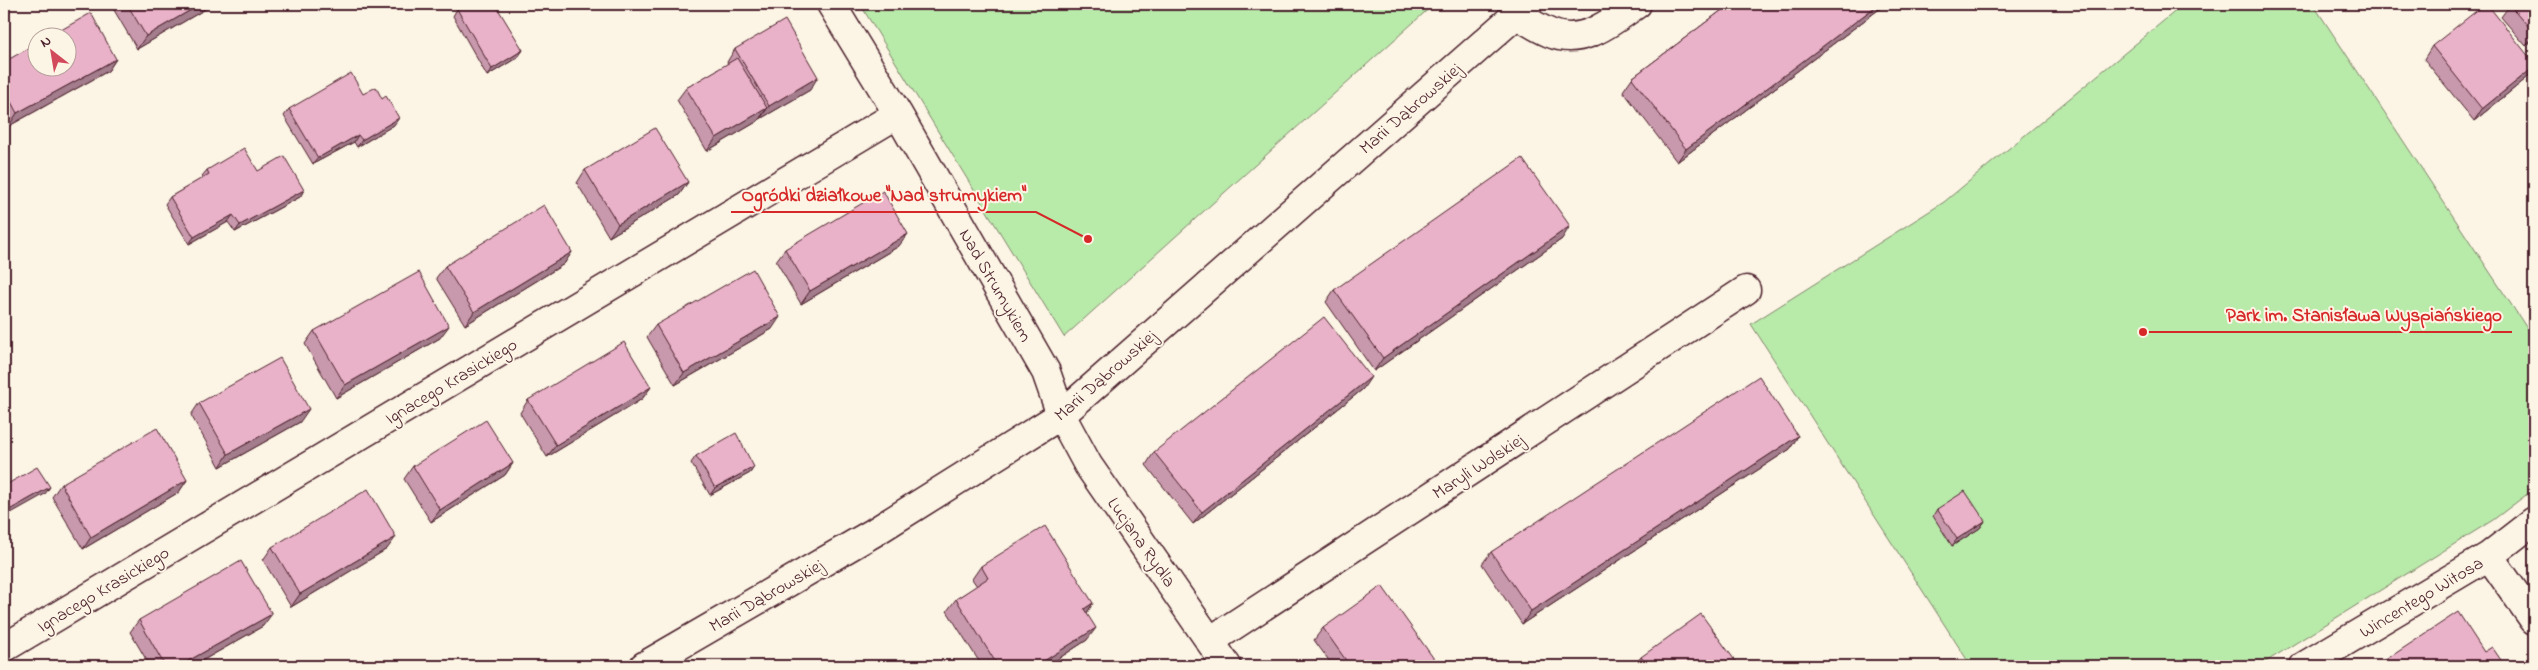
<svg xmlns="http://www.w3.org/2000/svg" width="2538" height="670" font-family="'Indie Flower',sans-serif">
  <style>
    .green { fill: #b8eaaa; stroke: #81846a }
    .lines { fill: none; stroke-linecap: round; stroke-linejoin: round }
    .minor-casing { stroke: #4a1f2b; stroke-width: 31 }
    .minor { stroke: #fcf5e5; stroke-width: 28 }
    .wall { fill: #c899ac; stroke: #4a1f2b }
    .shaded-wall { fill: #a37d8c; stroke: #4a1f2b }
    .building { fill: #e9b2c8; stroke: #4a1f2b }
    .labels { text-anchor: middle; stroke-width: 4; stroke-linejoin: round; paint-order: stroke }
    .street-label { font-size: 18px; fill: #4a1f2b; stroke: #fcf5e5 }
    .leader { fill: none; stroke: #d62828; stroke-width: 2 }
    .callout-dot { fill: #d62828; stroke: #fcf5e5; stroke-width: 2 }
    .callout-label { font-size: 19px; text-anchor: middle; font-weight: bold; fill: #d62828; stroke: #fcf5e5; stroke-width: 4; stroke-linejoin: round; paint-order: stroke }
  </style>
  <rect width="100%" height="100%" fill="#fcf5e5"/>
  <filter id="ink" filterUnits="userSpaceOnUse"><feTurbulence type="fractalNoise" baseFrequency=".02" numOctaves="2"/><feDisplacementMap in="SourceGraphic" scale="10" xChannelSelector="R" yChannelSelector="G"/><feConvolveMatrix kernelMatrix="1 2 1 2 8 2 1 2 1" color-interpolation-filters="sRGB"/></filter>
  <g filter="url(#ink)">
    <path class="green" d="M 860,4 L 1434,4 L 1064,337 Z
      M 2184,4 L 2313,4 L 2534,339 L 2534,489 L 2493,520 L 2259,666 L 1971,666 L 1751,324 L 1944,202 Z"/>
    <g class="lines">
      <g class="minor-casing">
        <path id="minor" d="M 831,4 L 898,114 L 1046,372 L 1061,415 L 1088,465 L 1227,666
          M 1516,14 C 1527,21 1538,28 1550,33 C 1583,47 1612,21 1637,4
          M 2489,556 L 2534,620
          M 1210,641 L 1746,290
          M 4,648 L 898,114
          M 644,666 L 873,533 L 1061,415 L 1528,4
          M 2304,666 L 2489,556 L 2534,521"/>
      </g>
      <use href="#minor" class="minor"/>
    </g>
    <path class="wall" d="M 112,4 L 214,4 L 137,49 L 111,5 Z
      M 1730,4 L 1886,4 L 1677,162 L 1623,91 L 1632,78 Z
      M 2534,4 L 2534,39 L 2526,46 L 2501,17 L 2510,5 Z
      M 457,9 L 523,50 L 518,57 L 487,76 L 453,16 Z
      M 2432,46 L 2534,63 L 2534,68 L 2527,78 L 2474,121 L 2424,59 Z
      M 735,49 L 810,90 L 760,119 L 758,121 L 707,151 L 677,100 L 686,88 L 728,64 L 727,62 Z
      M 116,59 L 108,71 L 9,126 L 4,117 L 4,62 Z
      M 363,94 L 394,125 L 357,147 L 354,142 L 313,164 L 284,116 L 289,109 Z
      M 207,170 L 258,171 L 304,190 L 300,197 L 235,232 L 228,222 L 189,244 L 165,204 L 170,197 L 203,178 L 202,176 Z
      M 585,170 L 688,182 L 679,195 L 609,237 L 577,183 Z
      M 1562,239 L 1374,371 L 1326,302 L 1334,290 Z
      M 899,246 L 801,304 L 776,261 L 785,249 Z
      M 572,252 L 564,264 L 465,325 L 436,278 L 445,266 Z
      M 656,325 L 772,329 L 675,385 L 647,337 Z
      M 314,331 L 440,338 L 336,398 L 305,344 Z
      M 651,387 L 642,399 L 547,457 L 520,413 L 528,400 Z
      M 1363,389 L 1193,524 L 1146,465 L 1154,452 Z
      M 199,403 L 300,422 L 220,467 L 191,415 Z
      M 1798,436 L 1790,449 L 1522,624 L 1482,564 L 1491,552 Z
      M 696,456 L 754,467 L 750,473 L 710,495 L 691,463 Z
      M 513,463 L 505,475 L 431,522 L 404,479 L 413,466 Z
      M 187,480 L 179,492 L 83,549 L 52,497 L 61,484 Z
      M 1937,509 L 1985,521 L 1980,528 L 1952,546 L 1933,516 Z
      M 272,547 L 387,549 L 291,607 L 263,560 Z
      M 981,566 L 1093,603 L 1087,613 L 1087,640 L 1047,666 L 982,666 L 947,611 L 956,599 L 977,586 L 972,579 Z
      M 139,620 L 263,626 L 193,666 L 150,666 L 130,632 Z
      M 1323,628 L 1439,666 L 1333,666 L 1314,640 Z
      M 2484,652 L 2505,666 L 2381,666 L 2384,661 Z
      M 1641,657 L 1739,666 L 1634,666 Z"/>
    <path class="shaded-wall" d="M 201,4 L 214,4 L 137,49 L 146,36 Z
      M 1879,4 L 1886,4 L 1677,162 L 1686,149 Z
      M 2534,35 L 2534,39 L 2526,46 Z
      M 523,50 L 518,57 L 487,76 L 492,69 Z
      M 116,59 L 108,71 L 9,126 L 17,113 Z
      M 2534,67 L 2527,78 L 2474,121 L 2482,109 Z
      M 818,77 L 810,90 L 760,119 L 769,106 Z
      M 767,108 L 758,121 L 707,151 L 716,138 Z
      M 399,118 L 394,125 L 357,147 L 362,140 Z
      M 358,135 L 354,142 L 313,164 L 318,158 Z
      M 688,182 L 679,195 L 609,237 L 618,224 Z
      M 304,190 L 300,197 L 235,232 L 240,225 Z
      M 233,215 L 228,222 L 189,244 L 194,237 Z
      M 1570,226 L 1562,239 L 1374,371 L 1383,358 Z
      M 908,234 L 899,246 L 801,304 L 810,291 Z
      M 572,252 L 564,264 L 465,325 L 474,312 Z
      M 780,317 L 772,329 L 675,385 L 684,373 Z
      M 449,326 L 440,338 L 336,398 L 345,385 Z
      M 1371,377 L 1363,389 L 1193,524 L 1202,512 Z
      M 651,387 L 642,399 L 547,457 L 556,445 Z
      M 309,409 L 300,422 L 220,467 L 228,454 Z
      M 1798,436 L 1790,449 L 1522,624 L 1531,611 Z
      M 513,463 L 505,475 L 431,522 L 440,510 Z
      M 754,467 L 750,473 L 710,495 L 715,488 Z
      M 187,480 L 179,492 L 83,549 L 91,537 Z
      M 50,487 L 45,494 L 4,517 L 4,513 Z
      M 1985,521 L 1980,528 L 1952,546 L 1957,539 Z
      M 396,537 L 387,549 L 291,607 L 300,594 Z
      M 1093,603 L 1085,616 L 1084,609 Z
      M 272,614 L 263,626 L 193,666 L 179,666 Z
      M 1096,628 L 1087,640 L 1047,666 L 1036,666 Z"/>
    <path class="building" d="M 127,4 L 201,4 L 146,36 Z
      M 467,4 L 495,4 L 523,50 L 492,69 L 457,9 Z
      M 1730,4 L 1879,4 L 1686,149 L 1632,78 Z
      M 2485,4 L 2487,4 L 2534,63 L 2534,67 L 2482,109 L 2432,46 Z
      M 2511,4 L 2534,4 L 2534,33 L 2510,5 Z
      M 91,13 L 116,59 L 17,113 L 4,89 L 4,62 L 38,43 L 38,68 L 68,68 L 68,38 L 47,38 Z
      M 785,20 L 818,77 L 769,106 L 735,49 Z
      M 737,58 L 767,108 L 716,138 L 686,88 Z
      M 351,73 L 363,94 L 376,87 L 382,99 L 386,96 L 399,118 L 362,140 L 358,135 L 318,158 L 289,109 Z
      M 655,128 L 688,182 L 618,224 L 585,170 Z
      M 244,148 L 258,171 L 284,156 L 304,190 L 240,225 L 233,215 L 194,237 L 170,197 L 209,174 L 207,170 Z
      M 1522,158 L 1570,226 L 1383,358 L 1334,290 Z
      M 883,191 L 908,234 L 810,291 L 785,249 Z
      M 544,205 L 572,252 L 474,312 L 445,266 Z
      M 753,269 L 780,317 L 684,373 L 656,325 Z
      M 419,272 L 449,326 L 345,385 L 314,331 Z
      M 1324,317 L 1371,377 L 1202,512 L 1154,452 Z
      M 624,342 L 651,387 L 556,445 L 528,400 Z
      M 280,358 L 309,409 L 228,454 L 199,403 Z
      M 1759,376 L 1798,436 L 1531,611 L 1491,552 Z
      M 486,420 L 513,463 L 440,510 L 413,466 Z
      M 157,428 L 187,480 L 91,537 L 61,484 Z
      M 736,433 L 754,467 L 715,488 L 696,456 Z
      M 37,467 L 50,487 L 4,513 L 4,486 Z
      M 368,489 L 396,537 L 300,594 L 272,547 Z
      M 1965,491 L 1985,521 L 1957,539 L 1937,509 Z
      M 1045,526 L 1093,603 L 1084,609 L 1096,628 L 1036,666 L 998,666 L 956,599 L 988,578 L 981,566 Z
      M 241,561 L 272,614 L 179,666 L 165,666 L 139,620 Z
      M 1382,586 L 1439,666 L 1350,666 L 1323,628 Z
      M 2458,612 L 2484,652 L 2492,647 L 2505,666 L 2388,666 L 2384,661 Z
      M 1701,614 L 1739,666 L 1648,666 L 1641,657 Z"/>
  </g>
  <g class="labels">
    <g class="street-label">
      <text transform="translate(1410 108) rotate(-41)" y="6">Marii Dąbrowskiej</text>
      <text transform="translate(996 285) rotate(60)" y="6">Nad Strumykiem</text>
      <text transform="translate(1105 375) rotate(-41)" y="6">Marii Dąbrowskiej</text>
      <text transform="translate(451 381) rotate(-31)" y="6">Ignacego Krasickiego</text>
      <text transform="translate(1478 466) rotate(-33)" y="6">Maryli Wolskiej</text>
      <text transform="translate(1142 542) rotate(55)" y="6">Lucjana Rydla</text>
      <text transform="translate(103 589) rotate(-31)" y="6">Ignacego Krasickiego</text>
      <text transform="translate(766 595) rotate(-30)" y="6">Marii Dąbrowskiej</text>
      <text transform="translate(2421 597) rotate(-31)" y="6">Wincentego Witosa</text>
    </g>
  </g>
  <path class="leader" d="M1088 239L1036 212H731M2143 332L2216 332H2512"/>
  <g class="callout-dot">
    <circle cx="1088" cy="239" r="5"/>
    <circle cx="2143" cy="332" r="5"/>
  </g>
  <g class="callout-label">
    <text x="884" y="201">Ogródki działkowe "Nad strumykiem"</text>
    <text x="2364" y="321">Park im. Stanisława Wyspiańskiego</text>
  </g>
  <rect width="2538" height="670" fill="none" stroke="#fcf5e5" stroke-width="20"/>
  <rect x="10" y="10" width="2518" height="650" fill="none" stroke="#4a1f2b" stroke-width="2" filter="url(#ink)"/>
  <g transform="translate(52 52) rotate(329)"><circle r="24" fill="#fcf5e5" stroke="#b59f9b"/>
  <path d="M0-4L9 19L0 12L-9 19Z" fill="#d1495b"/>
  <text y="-8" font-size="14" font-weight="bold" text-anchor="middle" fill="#4a1f2b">N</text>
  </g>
</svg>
